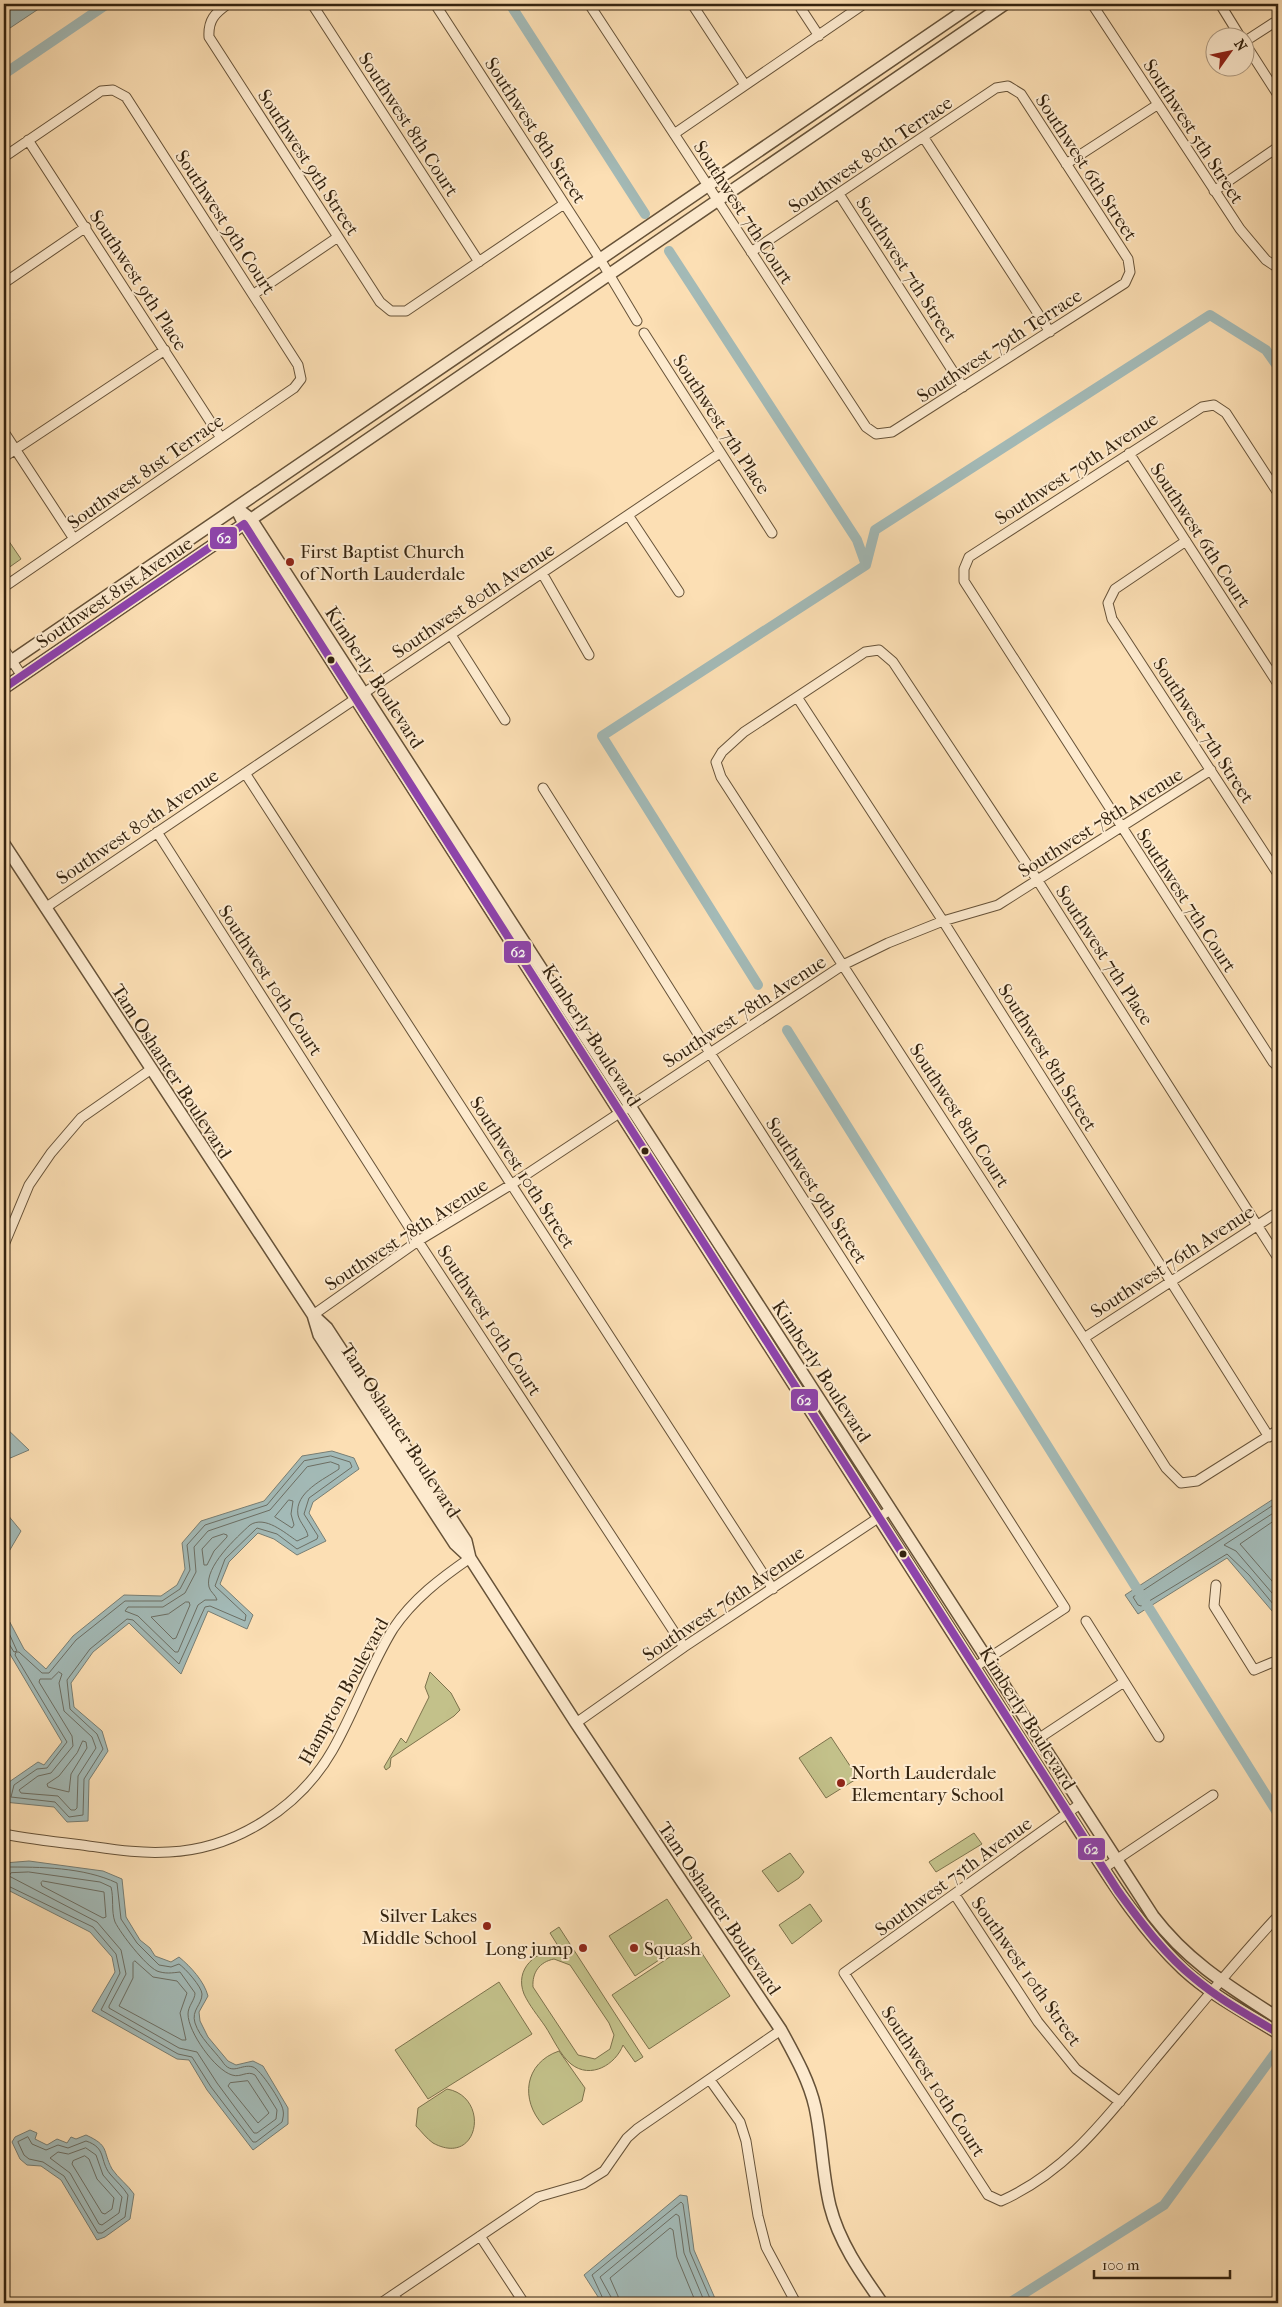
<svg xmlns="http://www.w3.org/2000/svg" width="1282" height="2307" font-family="'IM FELL French Canon',serif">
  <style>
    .green { fill: #c3c18a; stroke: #7c724c; fill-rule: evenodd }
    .water { fill: #a3bab7; stroke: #777e74 }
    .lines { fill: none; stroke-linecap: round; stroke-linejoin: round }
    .shore { stroke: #6c6e63; stroke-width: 1 }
    .canal { stroke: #a3bab7; stroke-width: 10 }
    .minor-casing { stroke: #665238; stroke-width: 11 }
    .tertiary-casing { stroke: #665238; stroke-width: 14 }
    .minor { stroke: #fdeace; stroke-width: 9 }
    .tertiary { stroke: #fdeace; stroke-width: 11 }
    .bus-1-casing { stroke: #fdeace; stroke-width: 11 }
    .bus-1 { stroke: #8e44ad; stroke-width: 8 }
    .poi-dot { fill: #8f2418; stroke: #fdeace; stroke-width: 2 }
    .bus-dot { fill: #34230f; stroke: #fdeace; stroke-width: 2 }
    .labels { text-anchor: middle; stroke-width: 4; stroke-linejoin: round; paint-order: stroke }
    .street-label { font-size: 19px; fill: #34230f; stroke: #fdeace }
    .poi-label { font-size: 19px; fill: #34230f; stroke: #fdeace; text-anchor: start }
    .line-badge { stroke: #fdeace; stroke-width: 2 }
    .badge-label { font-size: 14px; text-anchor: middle; font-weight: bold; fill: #fff }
  </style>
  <rect width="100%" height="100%" fill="#fcdfb4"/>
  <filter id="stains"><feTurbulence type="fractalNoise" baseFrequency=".004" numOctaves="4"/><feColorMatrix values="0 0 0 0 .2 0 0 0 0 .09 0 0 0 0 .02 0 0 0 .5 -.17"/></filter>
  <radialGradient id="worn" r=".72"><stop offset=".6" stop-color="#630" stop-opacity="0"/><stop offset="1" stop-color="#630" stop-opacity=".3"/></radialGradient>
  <path class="green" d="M 4,534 L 21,559 L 4,571 Z
    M 430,1672 L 451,1693 L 460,1710 L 454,1716 L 391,1758 L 390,1767 L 386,1770 L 384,1767 L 401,1738 L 406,1743 L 429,1697 L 425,1687 Z
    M 831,1737 L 858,1778 L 826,1798 L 799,1758 Z
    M 974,1833 L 982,1844 L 936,1872 L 929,1862 Z
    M 790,1853 L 804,1872 L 799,1878 L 778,1892 L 762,1871 Z
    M 667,1899 L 692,1938 L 635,1976 L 609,1936 Z
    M 810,1904 L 822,1921 L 792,1944 L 779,1925 Z
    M 559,1927 L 643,2057 L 635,2062 L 623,2045 C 616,2064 591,2080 571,2064 C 560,2055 553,2038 545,2026 C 538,2016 529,2005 524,1994 C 514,1969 536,1950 560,1949 L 550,1933 ZM 554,1959 L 570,1965 L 609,2023 L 614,2035 L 610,2049 L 595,2059 L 578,2055 L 533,1987 C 532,1973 539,1962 554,1959 Z
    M 694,1941 L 730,1996 L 649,2049 L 612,1995 Z
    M 499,1982 L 532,2034 L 428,2099 L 395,2050 Z
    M 559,2051 L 585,2088 L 582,2101 L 543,2125 C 520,2100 524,2063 559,2051 Z
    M 447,2089 C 491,2097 479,2168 433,2143 C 427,2139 421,2131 416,2126 L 418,2108 Z"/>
  <path class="water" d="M 4,4 L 46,4 L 4,32 Z
    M 4,1426 L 29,1450 L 8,1459 L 4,1470 Z
    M 332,1451 L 354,1458 L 359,1469 L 313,1502 L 309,1513 L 326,1541 L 297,1555 L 274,1539 L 258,1533 L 229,1562 L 220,1584 L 253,1615 L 247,1629 L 208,1611 L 181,1674 L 129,1623 L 93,1652 L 71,1683 L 74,1707 L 102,1731 L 108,1751 L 89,1780 L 88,1821 L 67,1822 L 54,1807 L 4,1802 L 9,1782 L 38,1762 L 44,1765 L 62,1742 L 4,1644 L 4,1611 L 24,1649 L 46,1669 L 73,1636 L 124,1595 L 161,1596 L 177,1585 L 185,1569 L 182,1543 L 201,1521 L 264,1501 L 302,1456 Z
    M 4,1484 L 7,1514 L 21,1531 L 4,1560 Z
    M 1278,1496 L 1278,1618 L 1227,1558 L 1138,1614 L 1125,1595 Z
    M 29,1861 L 103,1871 L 122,1879 L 126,1917 L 140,1940 L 150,1948 L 155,1956 L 171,1962 L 179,1957 C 191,1967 204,1981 208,1996 L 199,2012 L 200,2021 L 208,2037 L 228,2061 L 236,2065 L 253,2061 L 263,2066 L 288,2108 L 288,2124 L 253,2150 L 207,2090 L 189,2060 L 177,2059 L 92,2011 L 115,1972 L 112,1957 L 90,1932 L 4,1888 L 4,1863 Z
    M 30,2130 L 37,2133 L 35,2139 L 47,2145 L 57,2139 L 67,2143 L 71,2137 L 76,2139 L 86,2135 C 110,2146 102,2150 112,2169 C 118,2178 128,2185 134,2194 L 130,2219 L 105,2237 L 97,2240 L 61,2180 L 41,2166 L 27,2165 L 20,2159 L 12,2142 L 15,2137 Z
    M 680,2195 L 687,2196 L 694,2250 L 717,2303 L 602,2303 L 584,2275 Z"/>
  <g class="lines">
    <path class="shore" d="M 331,1456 L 350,1462 L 352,1467 L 309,1498 L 304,1514 L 318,1536 L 317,1539 L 297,1549 L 277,1534 L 257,1528 L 225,1559 L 215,1586 L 246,1615 L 245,1621 L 210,1606 L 205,1607 L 179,1664 L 133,1620 L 127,1619 L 90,1649 L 67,1680 L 70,1709 L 97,1734 L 103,1749 L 84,1779 L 83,1815 L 69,1817 L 55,1802 L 11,1797 L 14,1785 L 37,1769 L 47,1768 L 67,1742 L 15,1655 L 16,1652 L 19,1652 L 42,1673 L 49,1673 L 76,1640 L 125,1601 L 162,1601 L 180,1589 L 190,1570 L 187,1545 L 205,1525 L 267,1505 L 304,1461 Z
      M 331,1462 L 339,1465 L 339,1469 C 325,1479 294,1492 298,1515 C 300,1523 307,1529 308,1536 L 297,1541 C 285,1533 265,1515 250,1525 C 237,1537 204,1567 209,1587 C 210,1592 216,1595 217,1600 L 205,1600 L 198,1605 L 178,1652 L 175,1652 L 138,1616 L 125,1611 L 128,1607 L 163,1607 L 185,1593 L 196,1572 L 194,1547 L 208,1531 L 270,1510 L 307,1467 Z
      M 289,1500 L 293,1501 L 291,1514 L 294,1525 L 292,1528 L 275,1517 Z
      M 1278,1502 L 1133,1597 L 1138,1605 L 1141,1606 L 1227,1554 L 1249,1575 L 1278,1610
      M 1278,1510 L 1224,1545 L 1236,1551 L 1278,1600
      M 1278,1518 L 1240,1544 L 1278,1588
      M 224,1534 L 227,1535 L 227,1537 L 214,1551 L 207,1565 L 204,1565 L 202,1549 L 212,1538 Z
      M 186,1602 L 189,1602 L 190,1605 L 176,1638 L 173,1639 L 151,1617 L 168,1614 Z
      M 4,1622 L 17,1651 L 14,1652 L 9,1644 L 4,1643
      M 59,1672 L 62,1674 L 59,1683 L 64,1711 L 92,1737 L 96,1748 L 78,1776 L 77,1808 L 75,1810 L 71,1810 L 58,1796 L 21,1793 L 19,1790 L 38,1776 L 51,1773 L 73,1746 L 72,1736 L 39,1682 L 40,1679 L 51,1679 Z
      M 83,1741 L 86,1742 L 87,1748 L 71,1774 L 69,1792 L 48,1787 L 47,1784 L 59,1776 L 77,1753 Z
      M 4,1867 C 41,1867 83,1867 117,1883 L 121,1919 L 137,1943 L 159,1965 L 171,1967 L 179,1964 C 185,1968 202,1987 202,1994 C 202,2005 191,2010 195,2023 C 200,2038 213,2049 222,2061 C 232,2077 241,2063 253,2067 C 260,2069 282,2102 283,2110 C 284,2114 283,2118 282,2122 L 256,2142 L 253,2142 L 211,2087 L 192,2057 L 178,2054 L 101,2010 L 120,1973 L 116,1954 L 93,1927 L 4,1884
      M 29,1872 L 100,1882 L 111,1887 C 114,1898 111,1911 115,1922 C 121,1934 145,1965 157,1971 C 165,1974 172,1973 180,1972 L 195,1993 C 195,2000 188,2006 188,2014 C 188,2032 215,2070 232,2075 C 241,2078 247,2070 255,2075 L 277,2110 L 276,2119 L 257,2133 L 254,2133 L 217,2083 L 197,2052 L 179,2048 L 109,2008 L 109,2006 L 126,1974 L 121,1950 L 97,1922 L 9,1876 L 11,1873 Z
      M 43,1881 L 104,1892 L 106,1917 L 103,1918 L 42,1886 L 41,1883 Z
      M 135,1961 L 153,1977 L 177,1981 L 187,1993 L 180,2013 L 186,2040 L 182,2040 L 119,2006 L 133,1978 L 133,1963 Z
      M 248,2081 L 269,2113 L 258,2123 L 228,2086 L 230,2083 Z
      M 28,2137 L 32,2144 L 46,2150 L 58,2145 L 68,2148 L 86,2141 C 107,2148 99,2160 110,2174 C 116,2181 123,2187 128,2195 L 125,2217 L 102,2233 L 98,2233 L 64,2176 L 43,2162 L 29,2159 L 24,2155 L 18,2142 Z
      M 86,2148 L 96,2155 L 103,2175 L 122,2197 L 119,2213 L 102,2225 L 99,2224 L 70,2173 L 50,2158 L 58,2152 L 68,2154 Z
      M 85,2156 L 89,2159 L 97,2179 L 114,2198 L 112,2209 L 105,2214 L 102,2213 L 72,2164 L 73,2161 Z
      M 605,2303 L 592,2275 L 681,2202 L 683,2204 L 690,2252 L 712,2303
      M 612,2303 L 611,2297 L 600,2277 L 676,2214 L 679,2216 L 684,2253 L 705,2303
      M 619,2303 L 618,2296 L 610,2278 L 670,2228 L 673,2230 L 677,2257 L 696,2303"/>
    <path class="canal" d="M 510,4 L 645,214
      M 4,74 L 107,4
      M 669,251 L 857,540 L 866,565
      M 758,985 L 602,736 L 866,565 L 875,530 L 1210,315 L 1266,350 L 1278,367
      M 787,1030 L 1278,1814
      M 1009,2303 L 1164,2205 L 1278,2049"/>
    <g class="minor-casing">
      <path id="minor" d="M 228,4 C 215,13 208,20 209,37 L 380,302 L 391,311 L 406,311 L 564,204
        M 312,4 L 479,262
        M 435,4 L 600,259 L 637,321
        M 589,4 L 866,427 L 876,434 L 892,432 L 1125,283 L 1130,272 L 1128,259 L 1021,94 L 1008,86 L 996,88 L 751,252
        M 692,4 L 745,85
        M 798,4 L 819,36
        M 1092,4 L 1240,229 L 1266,260 L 1278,268
        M 1220,4 L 1241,38
        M 1244,42 L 1278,95
        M 1244,42 L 1278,20
        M 674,134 L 864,4
        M 924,138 L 1050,332
        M 28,140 L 221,438
        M 4,157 L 101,91 L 113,90 L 126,97 L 298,365 L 301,379 L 294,388 L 4,587
        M 1066,164 L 1157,105
        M 1214,191 L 1278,147
        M 839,194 L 963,387
        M 4,283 L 86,227
        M 254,294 L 338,237
        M 644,333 L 772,533
        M 4,432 L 74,539
        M 1129,453 L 1278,684
        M 4,457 L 165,350
        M 1278,493 L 1226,413 L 1214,405 L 1202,407 L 969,557 L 964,569 L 964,581 L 1273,1062 L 1278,1067
        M 628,515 L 679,592
        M 1186,541 L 1115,589 L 1108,603 L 1112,619 L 1278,874
        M 542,573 L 589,655
        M 451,635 L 505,720
        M 4,649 L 22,676
        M 797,697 L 943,921 L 1269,1437
        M 245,773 L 773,1589
        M 543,788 L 710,1053 L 1065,1608 L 975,1667
        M 157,832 L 418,1241 L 684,1647
        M 45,908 L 720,453
        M 4,1245 L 29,1185 L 51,1153 L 81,1118 L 150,1070
        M 1278,1258 L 1038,881 L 893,662 L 879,650 L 865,652 L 744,732 L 722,752 L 716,762 L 721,777 L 1084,1338 L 1166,1468 L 1181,1483 L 1197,1481 L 1278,1430
        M 313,1315 L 418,1241 L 512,1184 L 843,965 L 888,943 L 943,921 L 998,905 L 1211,770
        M 1084,1338 L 1278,1212
        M 1216,1585 L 1214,1606 L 1254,1670 L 1278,1660
        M 1086,1621 L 1159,1737
        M 576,1723 L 684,1647 L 890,1510
        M 1038,1739 L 1124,1682
        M 1080,1804 L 844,1973 L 988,2195 L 1001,2201 C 1068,2171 1106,2118 1151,2064 C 1193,2014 1234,1963 1278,1916
        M 4,1834 C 29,1839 56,1842 82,1845 C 111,1849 139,1854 169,1852 C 235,1849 299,1808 332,1751 C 355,1711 369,1668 393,1629 C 413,1599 441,1578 470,1558
        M 1104,1868 L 1213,1795
        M 955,1895 L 1038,2022 L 1076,2069 L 1120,2102
        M 710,2080 L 740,2122 L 746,2141 L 758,2216 L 766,2247 L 796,2303
        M 480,2236 L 524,2303
        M 394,2295 L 399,2303
        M 381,2303 L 538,2197 L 583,2184 L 604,2171 L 627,2138 L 637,2129 L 781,2030"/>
    </g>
    <g class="tertiary-casing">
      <path id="tertiary" d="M 236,508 L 244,524 L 1063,1806 C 1100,1862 1134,1923 1183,1969 C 1211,1995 1246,2013 1278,2033
        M 238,509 L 251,519 L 1153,1916 C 1188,1962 1230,1987 1278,2018
        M 4,666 L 974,4
        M 4,688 L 1005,4
        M 4,844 L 313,1315 L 327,1328 L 466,1541 L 470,1558
        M 313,1315 L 319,1335 L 455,1544 L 470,1558 L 576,1723 L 781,2030 C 794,2054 809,2080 815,2107 C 822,2139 822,2173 830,2206 C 839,2242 861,2273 882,2303"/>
    </g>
    <use href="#minor" class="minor"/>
    <use href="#tertiary" class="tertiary"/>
    <g class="bus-1-casing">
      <path id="bus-1" d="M 4,688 L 244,524 L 1118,1891 C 1141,1922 1164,1954 1194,1978 C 1220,2000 1250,2016 1278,2033"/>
    </g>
    <use href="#bus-1" class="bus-1"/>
  </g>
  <g class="poi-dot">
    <circle cx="290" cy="562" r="5"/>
    <circle cx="841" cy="1783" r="5"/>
    <circle cx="487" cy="1926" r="5"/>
    <circle cx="583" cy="1948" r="5"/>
    <circle cx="634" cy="1948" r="5"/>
  </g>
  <g class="bus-dot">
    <circle cx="331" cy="660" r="4.5"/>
    <circle cx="645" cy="1151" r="4.5"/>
    <circle cx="903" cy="1554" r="4.5"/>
  </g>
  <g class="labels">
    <g class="street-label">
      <text transform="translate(409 124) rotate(57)" y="7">Southwest 8th Court</text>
      <text transform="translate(536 130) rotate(57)" y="7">Southwest 8th Street</text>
      <text transform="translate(1194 131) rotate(57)" y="7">Southwest 5th Street</text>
      <text transform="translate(870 154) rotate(-34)" y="7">Southwest 80th Terrace</text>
      <text transform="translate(309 162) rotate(57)" y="7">Southwest 9th Street</text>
      <text transform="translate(1087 167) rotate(57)" y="7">Southwest 6th Street</text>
      <text transform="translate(744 212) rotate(57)" y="7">Southwest 7th Court</text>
      <text transform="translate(226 222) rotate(57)" y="7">Southwest 9th Court</text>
      <text transform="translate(907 269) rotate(57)" y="7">Southwest 7th Street</text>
      <text transform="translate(139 280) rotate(57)" y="7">Southwest 9th Place</text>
      <text transform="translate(999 345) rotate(-33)" y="7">Southwest 79th Terrace</text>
      <text transform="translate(722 424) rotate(57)" y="7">Southwest 7th Place</text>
      <text transform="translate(1076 468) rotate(-33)" y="7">Southwest 79th Avenue</text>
      <text transform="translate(145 471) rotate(-35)" y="7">Southwest 81st Terrace</text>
      <text transform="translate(1201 535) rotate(57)" y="7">Southwest 6th Court</text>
      <text transform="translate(114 592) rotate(-34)" y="7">Southwest 81st Avenue</text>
      <text transform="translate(473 600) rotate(-34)" y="7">Southwest 80th Avenue</text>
      <text transform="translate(375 677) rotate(57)" y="7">Kimberly Boulevard</text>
      <text transform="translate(1204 730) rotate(57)" y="7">Southwest 7th Street</text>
      <text transform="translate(1100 822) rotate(-32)" y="7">Southwest 78th Avenue</text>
      <text transform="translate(137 826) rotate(-34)" y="7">Southwest 80th Avenue</text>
      <text transform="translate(1187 900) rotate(57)" y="7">Southwest 7th Court</text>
      <text transform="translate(1105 955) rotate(57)" y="7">Southwest 7th Place</text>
      <text transform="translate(271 980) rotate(57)" y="7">Southwest 10th Court</text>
      <text transform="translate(744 1011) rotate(-33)" y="7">Southwest 78th Avenue</text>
      <text transform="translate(592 1035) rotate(57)" y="7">Kimberly Boulevard</text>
      <text transform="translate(1048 1057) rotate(58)" y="7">Southwest 8th Street</text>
      <text transform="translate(172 1071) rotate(57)" y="7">Tam Oshanter Boulevard</text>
      <text transform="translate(960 1115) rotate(57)" y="7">Southwest 8th Court</text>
      <text transform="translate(523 1172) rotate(57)" y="7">Southwest 10th Street</text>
      <text transform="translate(817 1190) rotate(57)" y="7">Southwest 9th Street</text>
      <text transform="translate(406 1234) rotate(-33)" y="7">Southwest 78th Avenue</text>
      <text transform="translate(1172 1261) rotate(-33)" y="7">Southwest 76th Avenue</text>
      <text transform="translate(490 1320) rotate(57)" y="7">Southwest 10th Court</text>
      <text transform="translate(822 1371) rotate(57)" y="7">Kimberly Boulevard</text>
      <text transform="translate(401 1430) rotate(57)" y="7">Tam Oshanter Boulevard</text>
      <text transform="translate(723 1603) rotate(-34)" y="7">Southwest 76th Avenue</text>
      <text transform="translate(343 1691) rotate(-61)" y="7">Hampton Boulevard</text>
      <text transform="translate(1028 1718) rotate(58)" y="7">Kimberly Boulevard</text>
      <text transform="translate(953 1876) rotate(-36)" y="7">Southwest 75th Avenue</text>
      <text transform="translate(720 1908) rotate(56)" y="7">Tam Oshanter Boulevard</text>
      <text transform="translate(1027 1971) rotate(55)" y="7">Southwest 10th Street</text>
      <text transform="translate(934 2081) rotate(57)" y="7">Southwest 10th Court</text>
    </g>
    <g class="poi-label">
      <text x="300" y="558">First Baptist Church<tspan x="300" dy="22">of North Lauderdale</tspan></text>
      <text x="851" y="1779">North Lauderdale<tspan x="851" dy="22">Elementary School</tspan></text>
      <text x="477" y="1922" text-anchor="end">Silver Lakes<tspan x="477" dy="22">Middle School</tspan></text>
      <text x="573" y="1955" text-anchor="end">Long jump</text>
      <text x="644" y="1955">Squash</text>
    </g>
  </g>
  <g class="line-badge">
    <rect x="209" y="526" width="29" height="24" rx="5" fill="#8e44ad"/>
    <rect x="503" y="940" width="29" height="24" rx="5" fill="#8e44ad"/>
    <rect x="790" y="1388" width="29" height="24" rx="5" fill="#8e44ad"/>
    <rect x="1077" y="1837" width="29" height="24" rx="5" fill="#8e44ad"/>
  </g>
  <g class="badge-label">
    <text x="224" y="543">62</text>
    <text x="518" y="957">62</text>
    <text x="804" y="1405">62</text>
    <text x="1091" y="1854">62</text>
  </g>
  <rect width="1282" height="2307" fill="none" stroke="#fcdfb4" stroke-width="20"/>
  <rect x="5" y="5" width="1272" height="2297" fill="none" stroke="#34230f" stroke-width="2.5"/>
  <rect x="10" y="10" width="1262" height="2287" fill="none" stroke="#34230f"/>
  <g transform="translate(1230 52) rotate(57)"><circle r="24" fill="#fdeace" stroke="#ad9a82"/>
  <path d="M0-4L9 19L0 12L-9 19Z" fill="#8f2418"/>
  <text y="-8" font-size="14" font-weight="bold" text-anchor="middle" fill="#34230f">N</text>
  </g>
  <path d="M1094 2270v8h136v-8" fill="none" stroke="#34230f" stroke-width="2.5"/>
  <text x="1102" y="2270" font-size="15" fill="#34230f" stroke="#fdeace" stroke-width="4" paint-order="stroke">100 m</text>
  <rect width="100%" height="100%" filter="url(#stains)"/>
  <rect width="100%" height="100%" fill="url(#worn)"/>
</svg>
